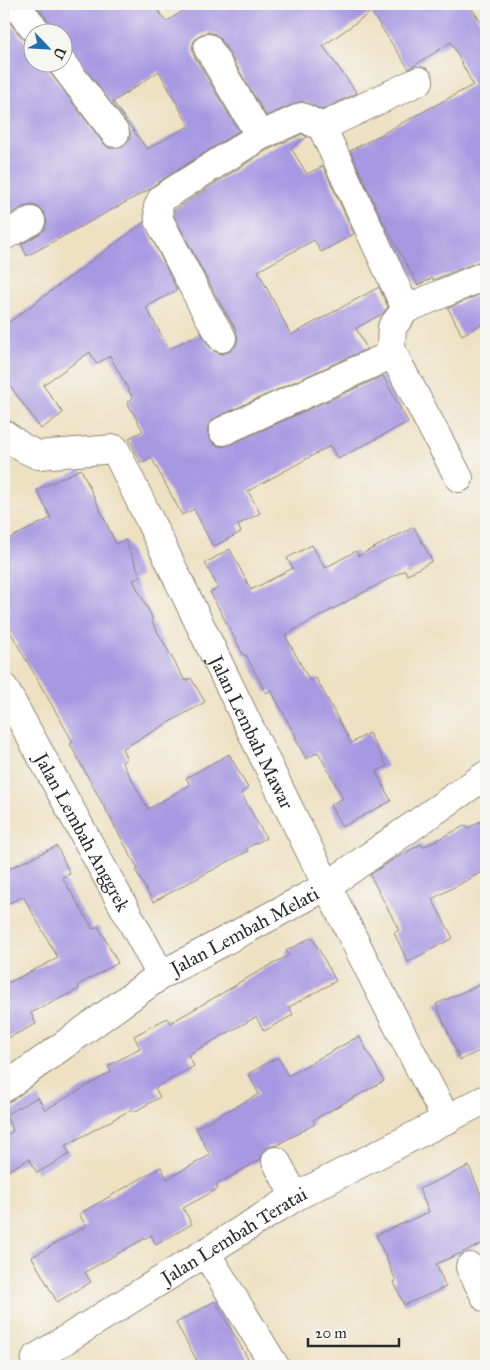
<svg xmlns="http://www.w3.org/2000/svg" width="490" height="1370" font-family="'IM FELL Great Primer',serif">
  <style>
    .building { fill: #a798e2; fill-rule: evenodd }
    .lines { fill: none; stroke-linecap: round; stroke-linejoin: round }
    .minor-casing { stroke: #8c8676; stroke-width: 30 }
    .minor { stroke: #fff; stroke-width: 28 }
    .labels { text-anchor: middle; stroke-width: 5; stroke-linejoin: round; paint-order: stroke }
    .street-label { font-size: 19px; fill: #2b2b2b; stroke: #f6f6f2 }
  </style>
  <rect width="100%" height="100%" fill="#f6f6f2"/>
  <filter id="ink" filterUnits="userSpaceOnUse"><feTurbulence type="fractalNoise" baseFrequency=".02" numOctaves="2"/><feDisplacementMap in="SourceGraphic" scale="10" xChannelSelector="R" yChannelSelector="G"/><feConvolveMatrix kernelMatrix="1 2 1 2 8 2 1 2 1" color-interpolation-filters="sRGB"/></filter>
  <filter id="wash" filterUnits="userSpaceOnUse"><feTurbulence type="fractalNoise" baseFrequency=".0096" numOctaves="4" result="noise"/><feDisplacementMap in="SourceGraphic" scale="20" xChannelSelector="R" yChannelSelector="G"/><feGaussianBlur stdDeviation="1.12" result="paint"/><feColorMatrix in="noise" values="0 0 0 0 0 0 0 0 0 0 0 0 0 0 0 0 0 1.4 0 .05"/><feComposite in="paint" operator="in"/></filter>
  <g filter="url(#wash)">
    <rect width="100%" height="100%" fill="#eee1c2"/>
    <g id="blocks">
      <path class="building" d="M 35,4 L 154,4 L 166,22 L 193,4 L 469,4 L 486,30 L 486,260 L 480,261 L 433,280 L 432,278 L 418,285 L 382,220 L 350,151 L 473,85 L 451,42 L 409,69 L 371,12 L 323,46 L 357,93 L 322,110 L 302,101 L 266,116 L 221,40 L 215,34 L 208,32 L 200,35 L 194,41 L 192,48 L 194,56 L 239,131 L 154,185 L 150,189 L 27,256 L 21,244 L 39,234 L 45,229 L 47,221 L 44,213 L 39,207 L 32,205 L 23,207 L 4,218 L 4,15 L 25,42 L 32,47 L 32,62 L 46,62 L 49,71 L 103,143 L 109,148 L 117,148 L 125,145 L 130,139 L 130,132 L 127,124 L 73,53 L 67,48 L 62,47 L 62,32 L 52,32 L 49,22 ZM 159,71 L 189,126 L 147,149 L 113,102 Z
        M 302,134 L 307,137 L 291,148 L 307,174 L 323,166 L 354,234 L 321,252 L 314,240 L 258,271 L 291,335 L 379,287 L 388,307 L 382,314 L 356,328 L 367,349 L 217,417 L 210,422 L 207,430 L 209,437 L 214,444 L 222,447 L 229,445 L 383,376 L 408,422 L 338,459 L 330,446 L 248,491 L 260,513 L 238,525 L 241,532 L 213,547 L 194,509 L 182,515 L 151,457 L 141,463 L 129,438 L 143,431 L 127,402 L 133,398 L 110,356 L 96,364 L 90,352 L 43,385 L 63,413 L 41,429 L 4,377 L 4,326 L 144,222 L 177,290 L 146,307 L 169,349 L 201,333 L 209,346 L 214,351 L 222,354 L 230,351 L 236,345 L 238,338 L 236,330 L 217,298 L 174,216 L 174,210 L 267,150 Z
        M 486,292 L 486,322 L 462,335 L 448,308 Z
        M 81,469 L 116,544 L 125,540 L 141,577 L 133,580 L 153,619 L 151,620 L 185,681 L 191,678 L 205,702 L 122,749 L 127,759 L 122,762 L 148,809 L 190,785 L 186,778 L 229,754 L 248,788 L 241,793 L 266,838 L 247,848 L 248,851 L 153,902 L 136,871 L 138,869 L 70,744 L 73,742 L 4,621 L 4,541 L 51,518 L 37,490 Z
        M 414,527 L 432,561 L 407,575 L 405,570 L 285,635 L 310,681 L 316,678 L 351,743 L 369,733 L 387,766 L 376,772 L 391,801 L 342,827 L 330,805 L 343,798 L 318,752 L 306,759 L 295,738 L 296,737 L 271,690 L 266,693 L 246,655 L 244,656 L 210,592 L 218,588 L 205,563 L 230,549 L 251,590 L 293,568 L 287,558 L 312,545 L 325,568 L 356,551 L 358,556 Z
        M 486,818 L 486,870 L 432,899 L 453,938 L 408,962 L 394,933 L 399,930 L 370,875 L 392,860 L 421,844 L 423,847 L 466,825 L 468,828 Z
        M 57,846 L 70,874 L 62,877 L 93,929 L 98,926 L 118,963 L 78,985 L 79,989 L 31,1013 L 36,1024 L 4,1040 L 4,985 L 58,958 L 23,896 L 4,906 L 4,871 Z
        M 312,937 L 336,981 L 289,1007 L 293,1015 L 264,1031 L 256,1017 L 188,1055 L 194,1066 L 155,1088 L 160,1097 L 134,1112 L 132,1109 L 65,1146 L 70,1154 L 37,1173 L 29,1159 L 4,1173 L 4,1136 L 13,1131 L 5,1115 L 38,1097 L 45,1110 L 111,1072 L 108,1066 L 140,1048 L 134,1036 L 167,1018 L 170,1023 L 238,984 L 238,983 L 289,955 L 286,951 Z
        M 486,982 L 486,1048 L 460,1060 L 436,1004 Z
        M 359,1036 L 384,1081 L 313,1120 L 315,1124 L 277,1145 L 268,1147 L 262,1153 L 261,1159 L 216,1185 L 218,1189 L 183,1208 L 192,1224 L 156,1245 L 151,1235 L 85,1272 L 91,1282 L 57,1302 L 32,1257 L 86,1226 L 79,1214 L 161,1167 L 167,1179 L 210,1155 L 196,1128 L 259,1094 L 248,1074 L 278,1057 L 288,1076 Z
        M 469,1166 L 486,1207 L 486,1242 L 436,1264 L 446,1287 L 404,1305 L 394,1282 L 396,1281 L 376,1235 L 429,1212 L 419,1189 Z
        M 215,1301 L 252,1366 L 200,1366 L 176,1323 Z"/>
    </g>
  </g>
  <g filter="url(#ink)">
    <use href="#blocks" fill-opacity="0" stroke="#8c8676" stroke-width="1"/>
    <g class="lines">
      <g class="minor-casing">
        <g id="minor">
          <path d="M 15,4 L 37,32"/>
          <path d="M 208,48 L 260,136"/>
          <path d="M 61,62 L 115,133"/>
          <path d="M 322,127 L 419,81"/>
          <path d="M 4,236 L 31,221"/>
          <path d="M 222,338 L 203,306 L 159,220 L 158,207 L 162,198 L 260,136 L 302,117 L 322,127 L 406,309"/>
          <path d="M 223,431 L 393,354"/>
          <path id="s1" d="M 4,434 L 23,448 L 38,455 L 115,449 C 224,673 330,900 447,1120"/>
          <path d="M 459,478 L 393,354 L 391,345 L 392,327 L 406,309 L 486,275"/>
          <path id="s2" d="M 4,688 L 161,975"/>
          <path id="s3" d="M 4,1088 L 161,975 L 327,886 L 486,775"/>
          <path d="M 276,1161 L 295,1197"/>
          <path d="M 206,1253 L 275,1366"/>
          <path d="M 470,1267 L 486,1298"/>
          <path id="s4" d="M 35,1366 L 36,1358 L 295,1197 L 486,1099"/>
        </g>
      </g>
      <use href="#minor" class="minor"/>
    </g>
  </g>
  <g class="labels">
    <g class="street-label">
      <text dy="7" stroke="none"><textPath href="#s1" startOffset="432">Jalan Lembah Mawar</textPath></text>
      <text dy="7" stroke="none"><textPath href="#s2" startOffset="164">Jalan Lembah Anggrek</textPath></text>
      <text dy="7" stroke="none"><textPath href="#s3" startOffset="288">Jalan Lembah Melati</textPath></text>
      <text dy="7" stroke="none"><textPath href="#s4" startOffset="241">Jalan Lembah Teratai</textPath></text>
    </g>
  </g>
  <rect width="490" height="1370" fill="none" stroke="#f6f6f2" stroke-width="20"/>
  <g transform="translate(48 48) rotate(115)"><circle r="24" fill="#f6f6f2" stroke="#a5a5a2"/>
  <path d="M0-4L9 19L0 12L-9 19Z" fill="#1f6fb2"/>
  <text y="-8" font-size="14" font-weight="bold" text-anchor="middle" fill="#2b2b2b">U</text>
  </g>
  <path d="M308 1338v8h91v-8" fill="none" stroke="#2b2b2b" stroke-width="2.5"/>
  <text x="315" y="1338" font-size="15" fill="#2b2b2b" stroke="#f6f6f2" stroke-width="4" paint-order="stroke">20 m</text>
</svg>
